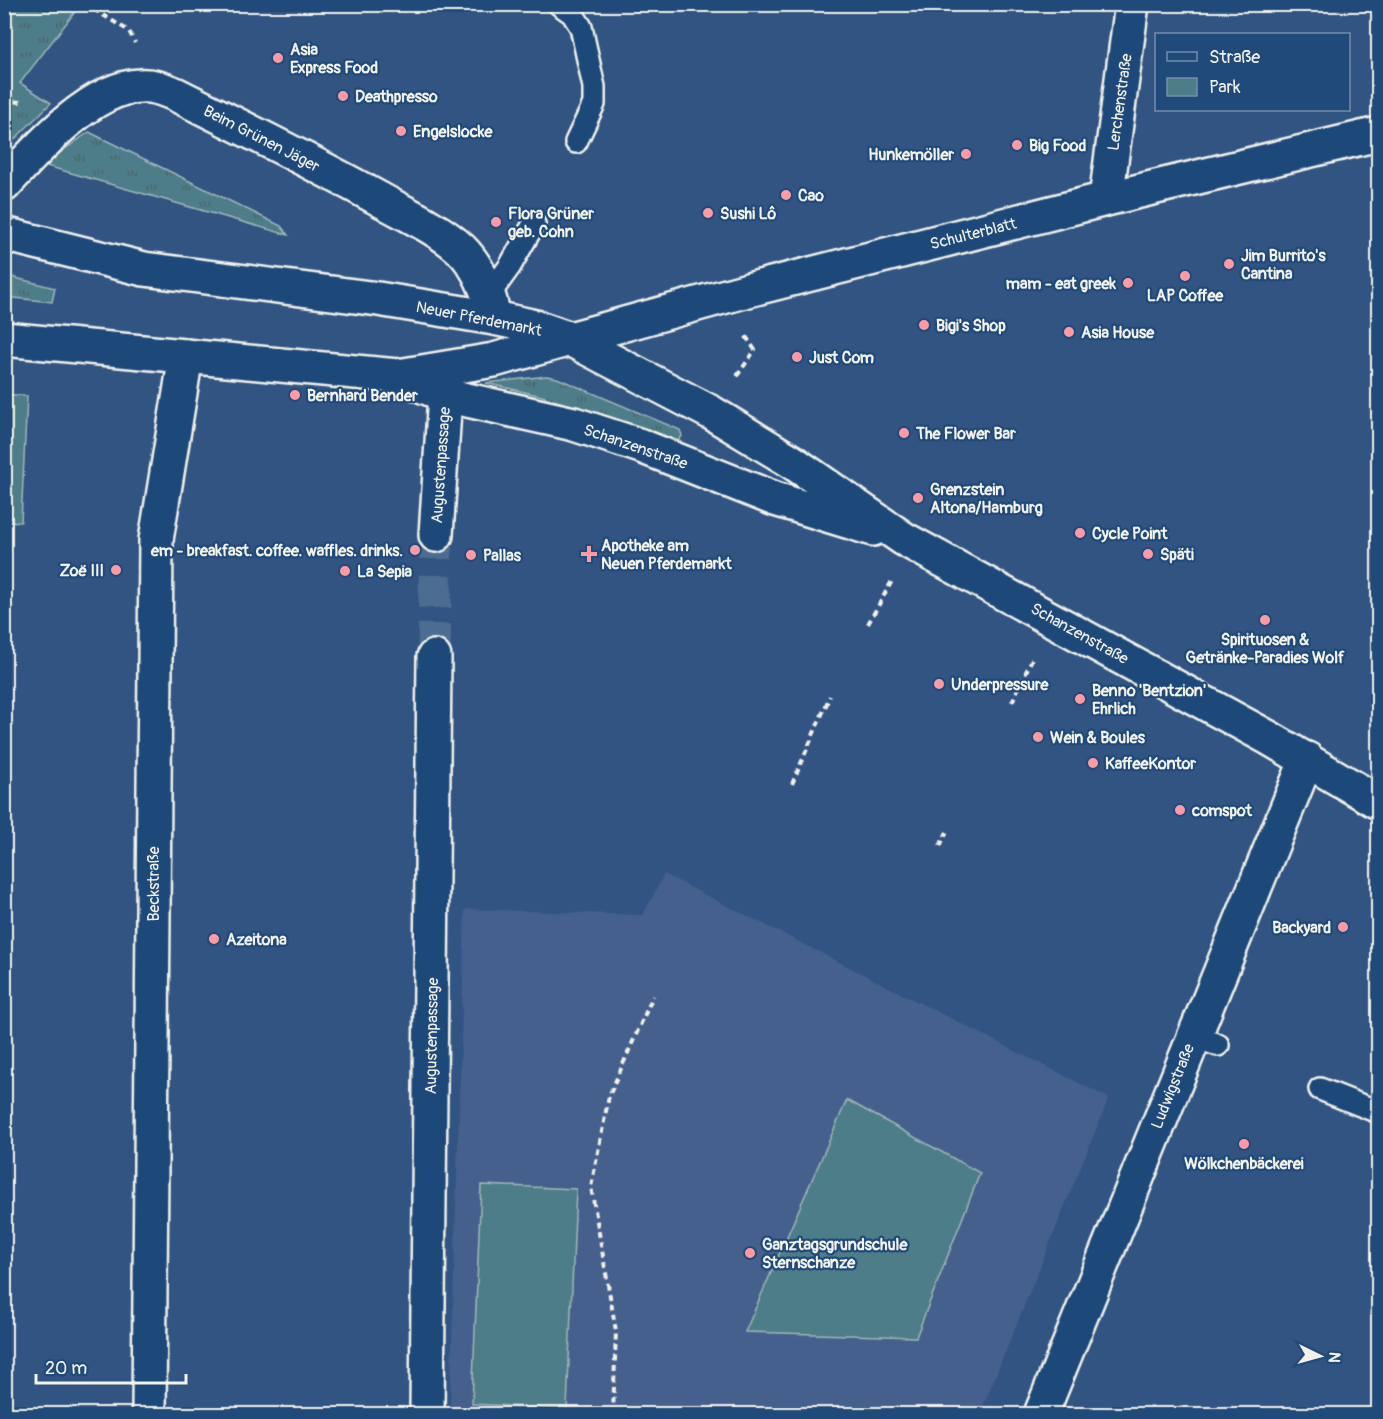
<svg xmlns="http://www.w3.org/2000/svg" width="1383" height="1419" font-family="Pangolin,sans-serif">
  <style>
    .built { fill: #45608d }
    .grass { fill: url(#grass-tufts); stroke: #a1b7b8; stroke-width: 1.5 }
    .green { fill: #4e7d88; stroke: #a1b7b8; stroke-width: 1.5 }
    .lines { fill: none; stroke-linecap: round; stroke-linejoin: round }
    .minor-tunnel { stroke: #4e6c92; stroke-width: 33; stroke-dasharray: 33 16; stroke-linecap: butt }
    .service-casing { stroke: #f4f1e8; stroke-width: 26 }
    .minor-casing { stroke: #f4f1e8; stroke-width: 38 }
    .tertiary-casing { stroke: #f4f1e8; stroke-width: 38 }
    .path { stroke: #f4f1e8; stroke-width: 4; stroke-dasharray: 6 4.5; stroke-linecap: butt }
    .service { stroke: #1f4a7a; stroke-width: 21 }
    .minor { stroke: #1f4a7a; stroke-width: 33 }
    .tertiary { stroke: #1f4a7a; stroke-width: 33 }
    .poi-dot { fill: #ff9aa2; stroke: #1f4a7a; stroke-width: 2 }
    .labels { text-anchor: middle; stroke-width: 4.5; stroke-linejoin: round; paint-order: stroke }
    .poi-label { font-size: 16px; font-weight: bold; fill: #f4f1e8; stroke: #1f4a7a; text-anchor: start }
    .street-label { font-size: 16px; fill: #f4f1e8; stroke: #1f4a7a }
  </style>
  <defs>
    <pattern id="grass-tufts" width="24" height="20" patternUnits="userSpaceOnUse" patternTransform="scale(1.5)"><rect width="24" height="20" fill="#4e7d88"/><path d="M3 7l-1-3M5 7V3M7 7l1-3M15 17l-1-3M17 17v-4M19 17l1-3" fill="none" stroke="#4c656a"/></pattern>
  </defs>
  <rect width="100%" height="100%" fill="#315483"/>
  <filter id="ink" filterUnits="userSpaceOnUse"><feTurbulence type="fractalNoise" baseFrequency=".0167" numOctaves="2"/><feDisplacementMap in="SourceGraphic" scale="12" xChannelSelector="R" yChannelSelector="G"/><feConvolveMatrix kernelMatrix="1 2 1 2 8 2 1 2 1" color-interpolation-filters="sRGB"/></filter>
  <g filter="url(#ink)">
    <path class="built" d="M 664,874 L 1109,1098 L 980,1414 L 592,1414 L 591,1411 L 450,1407 L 465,909 L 643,915 Z"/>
    <path class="grass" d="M 15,4 L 78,8 L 20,83 L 51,103 L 5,149 L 5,13 Z
      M 89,132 L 281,226 L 288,235 L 43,165 Z
      M 4,275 L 55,288 L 52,302 L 5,297 Z
      M 547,376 L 557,378 L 680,430 L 682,436 L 677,442 L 542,396 L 486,383 Z"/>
    <path class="green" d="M 5,394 L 27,396 L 21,522 L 5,521 Z
      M 847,1100 L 980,1173 L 916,1337 L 745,1332 Z
      M 481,1185 L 576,1189 L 567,1409 L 472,1404 Z"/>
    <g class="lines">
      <path class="minor-tunnel" d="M 434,657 L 436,535"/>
      <g class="service-casing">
        <path id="service" d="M 559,4 L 572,13 L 581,27 L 594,87 L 594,104 L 576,142
          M 489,295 L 510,266 L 534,224
          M 1193,1036 L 1218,1045
          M 1320,1089 L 1378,1112"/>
      </g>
      <g class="minor-casing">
        <path id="minor" d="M 4,185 C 35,151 91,87 140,86 C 153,85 163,89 175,94 C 245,129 315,163 383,201 C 408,215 439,229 461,249 C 480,268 489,292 494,318
          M 1106,199 L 1132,4
          M 436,535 L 445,395
          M 149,1414 L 156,540 L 186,356
          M 427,1414 L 434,657
          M 1041,1414 L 1307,759"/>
      </g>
      <g class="tertiary-casing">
        <path id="tertiary" d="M 4,234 L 144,269 L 378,299 L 494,318 L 536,327 L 568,338 L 712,413 L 791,461 L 904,539 L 1269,738 L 1378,802
          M 4,339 L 398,376 L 494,360 L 748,290 L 1106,199 L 1378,134
          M 398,376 L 445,395 L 574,424 L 641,446 L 775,499 L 873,529"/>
      </g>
      <path class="path" d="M 85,4 L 129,31 L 135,43
        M 4,101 L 22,102
        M 737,376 L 755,350 L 745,335
        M 868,624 L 892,581
        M 1012,702 L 1032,659
        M 792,784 L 830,696
        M 940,846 L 947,832
        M 613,1414 L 616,1331 L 591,1187 L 609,1096 L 653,996"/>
      <use href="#service" class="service"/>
      <use href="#minor" class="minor"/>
      <use href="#tertiary" class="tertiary"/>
    </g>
  </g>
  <g class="poi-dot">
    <circle cx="278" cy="58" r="6"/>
    <circle cx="343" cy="96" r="6"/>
    <circle cx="401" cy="131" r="6"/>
    <circle cx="1017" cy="145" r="6"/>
    <circle cx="966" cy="154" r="6"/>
    <circle cx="786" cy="195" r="6"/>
    <circle cx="708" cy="213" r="6"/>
    <circle cx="496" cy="222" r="6"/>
    <circle cx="1229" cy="264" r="6"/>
    <circle cx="1185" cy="276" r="6"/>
    <circle cx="1128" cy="283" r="6"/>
    <circle cx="924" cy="325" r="6"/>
    <circle cx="1069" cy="332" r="6"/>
    <circle cx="797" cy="357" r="6"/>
    <circle cx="295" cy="395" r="6"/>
    <circle cx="904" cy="433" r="6"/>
    <circle cx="918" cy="498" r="6"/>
    <circle cx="1080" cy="533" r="6"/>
    <circle cx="415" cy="550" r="6"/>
    <path d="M586 545h6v6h6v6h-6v6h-6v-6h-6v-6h6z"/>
    <circle cx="1148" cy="554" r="6"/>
    <circle cx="471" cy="555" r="6"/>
    <circle cx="116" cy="570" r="6"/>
    <circle cx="345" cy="571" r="6"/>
    <circle cx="1265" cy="620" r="6"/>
    <circle cx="939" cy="684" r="6"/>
    <circle cx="1080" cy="699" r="6"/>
    <circle cx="1038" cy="737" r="6"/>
    <circle cx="1093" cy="763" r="6"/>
    <circle cx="1180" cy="810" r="6"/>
    <circle cx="1343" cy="927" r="6"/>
    <circle cx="214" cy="939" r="6"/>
    <circle cx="1244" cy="1144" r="6"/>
    <circle cx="750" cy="1253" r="6"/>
  </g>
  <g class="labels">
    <g class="poi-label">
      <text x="290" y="55">Asia<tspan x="290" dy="18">Express Food</tspan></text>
      <text x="355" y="102">Deathpresso</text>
      <text x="413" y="137">Engelslocke</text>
      <text x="1029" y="151">Big Food</text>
      <text x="954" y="160" text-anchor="end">Hunkemöller</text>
      <text x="798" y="201">Cao</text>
      <text x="508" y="219">Flora Grüner<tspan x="508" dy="18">geb. Cohn</tspan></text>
      <text x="720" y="219">Sushi Lô</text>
      <text x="1241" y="261">Jim Burrito's<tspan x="1241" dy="18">Cantina</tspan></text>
      <text x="1116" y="289" text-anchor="end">mam - eat greek</text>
      <text x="1185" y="301" text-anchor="middle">LAP Coffee</text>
      <text x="936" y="331">Bigi's Shop</text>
      <text x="1081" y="338">Asia House</text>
      <text x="809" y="363">Just Com</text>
      <text x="307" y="401">Bernhard Bender</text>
      <text x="916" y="439">The Flower Bar</text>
      <text x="930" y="495">Grenzstein<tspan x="930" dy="18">Altona/Hamburg</tspan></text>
      <text x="1092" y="539">Cycle Point</text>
      <text x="601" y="551">Apotheke am<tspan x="601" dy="18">Neuen Pferdemarkt</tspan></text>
      <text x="403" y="556" text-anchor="end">em - breakfast. coffee. waffles. drinks.</text>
      <text x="1160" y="560">Späti</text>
      <text x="483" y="561">Pallas</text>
      <text x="104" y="576" text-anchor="end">Zoë III</text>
      <text x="357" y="577">La Sepia</text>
      <text x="1265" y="645" text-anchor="middle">Spirituosen &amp;<tspan x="1265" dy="18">Getränke-Paradies Wolf</tspan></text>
      <text x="951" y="690">Underpressure</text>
      <text x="1092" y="696">Benno 'Bentzion'<tspan x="1092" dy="18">Ehrlich</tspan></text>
      <text x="1050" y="743">Wein &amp; Boules</text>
      <text x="1105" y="769">KaffeeKontor</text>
      <text x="1192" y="816">comspot</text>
      <text x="1331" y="933" text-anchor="end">Backyard</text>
      <text x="226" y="945">Azeitona</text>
      <text x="1244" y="1169" text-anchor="middle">Wölkchenbäckerei</text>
      <text x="762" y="1250">Ganztagsgrundschule<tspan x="762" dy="18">Sternschanze</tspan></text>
    </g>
    <g class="street-label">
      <text transform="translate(1119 102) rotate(-82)" y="6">Lerchenstraße</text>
      <text transform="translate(262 138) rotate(27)" y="6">Beim Grünen Jäger</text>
      <text transform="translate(973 233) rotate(-14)" y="6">Schulterblatt</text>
      <text transform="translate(479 318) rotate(11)" y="6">Neuer Pferdemarkt</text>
      <text transform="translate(636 446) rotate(19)" y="6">Schanzenstraße</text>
      <text transform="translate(440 465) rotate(-86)" y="6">Augustenpassage</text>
      <text transform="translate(1080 633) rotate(29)" y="6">Schanzenstraße</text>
      <text transform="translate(153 884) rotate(-90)" y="6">Beckstraße</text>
      <text transform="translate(431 1036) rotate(-89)" y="6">Augustenpassage</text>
      <text transform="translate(1172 1086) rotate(-68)" y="6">Ludwigstraße</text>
    </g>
  </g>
  <rect width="1383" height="1419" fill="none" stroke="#1f4a7a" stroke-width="24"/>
  <rect x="12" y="12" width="1359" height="1395" fill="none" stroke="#f4f1e8" stroke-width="2" filter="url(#ink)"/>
  <rect x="1155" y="33" width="195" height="78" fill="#1f4a7a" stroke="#748da6" stroke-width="1.5"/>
  <rect x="1167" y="52" width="30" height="9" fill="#1f4a7a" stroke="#748da6" stroke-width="1.5"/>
  <text x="1209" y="63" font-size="18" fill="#f4f1e8">Straße</text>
  <rect x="1167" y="78" width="30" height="18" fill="#4e7d88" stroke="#748da6" stroke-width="1.5"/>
  <text x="1209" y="93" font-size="18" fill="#f4f1e8">Park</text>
  <g transform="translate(1320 1356) rotate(95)" stroke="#1f4a7a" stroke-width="4.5" paint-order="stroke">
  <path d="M0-4.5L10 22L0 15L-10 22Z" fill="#f4f1e8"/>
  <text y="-9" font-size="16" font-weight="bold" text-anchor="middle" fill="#f4f1e8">N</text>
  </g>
  <path d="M36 1374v9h150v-9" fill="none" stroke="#f4f1e8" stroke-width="3"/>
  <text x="45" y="1374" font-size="18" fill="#f4f1e8" stroke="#1f4a7a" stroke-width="4.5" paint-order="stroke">20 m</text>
</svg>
